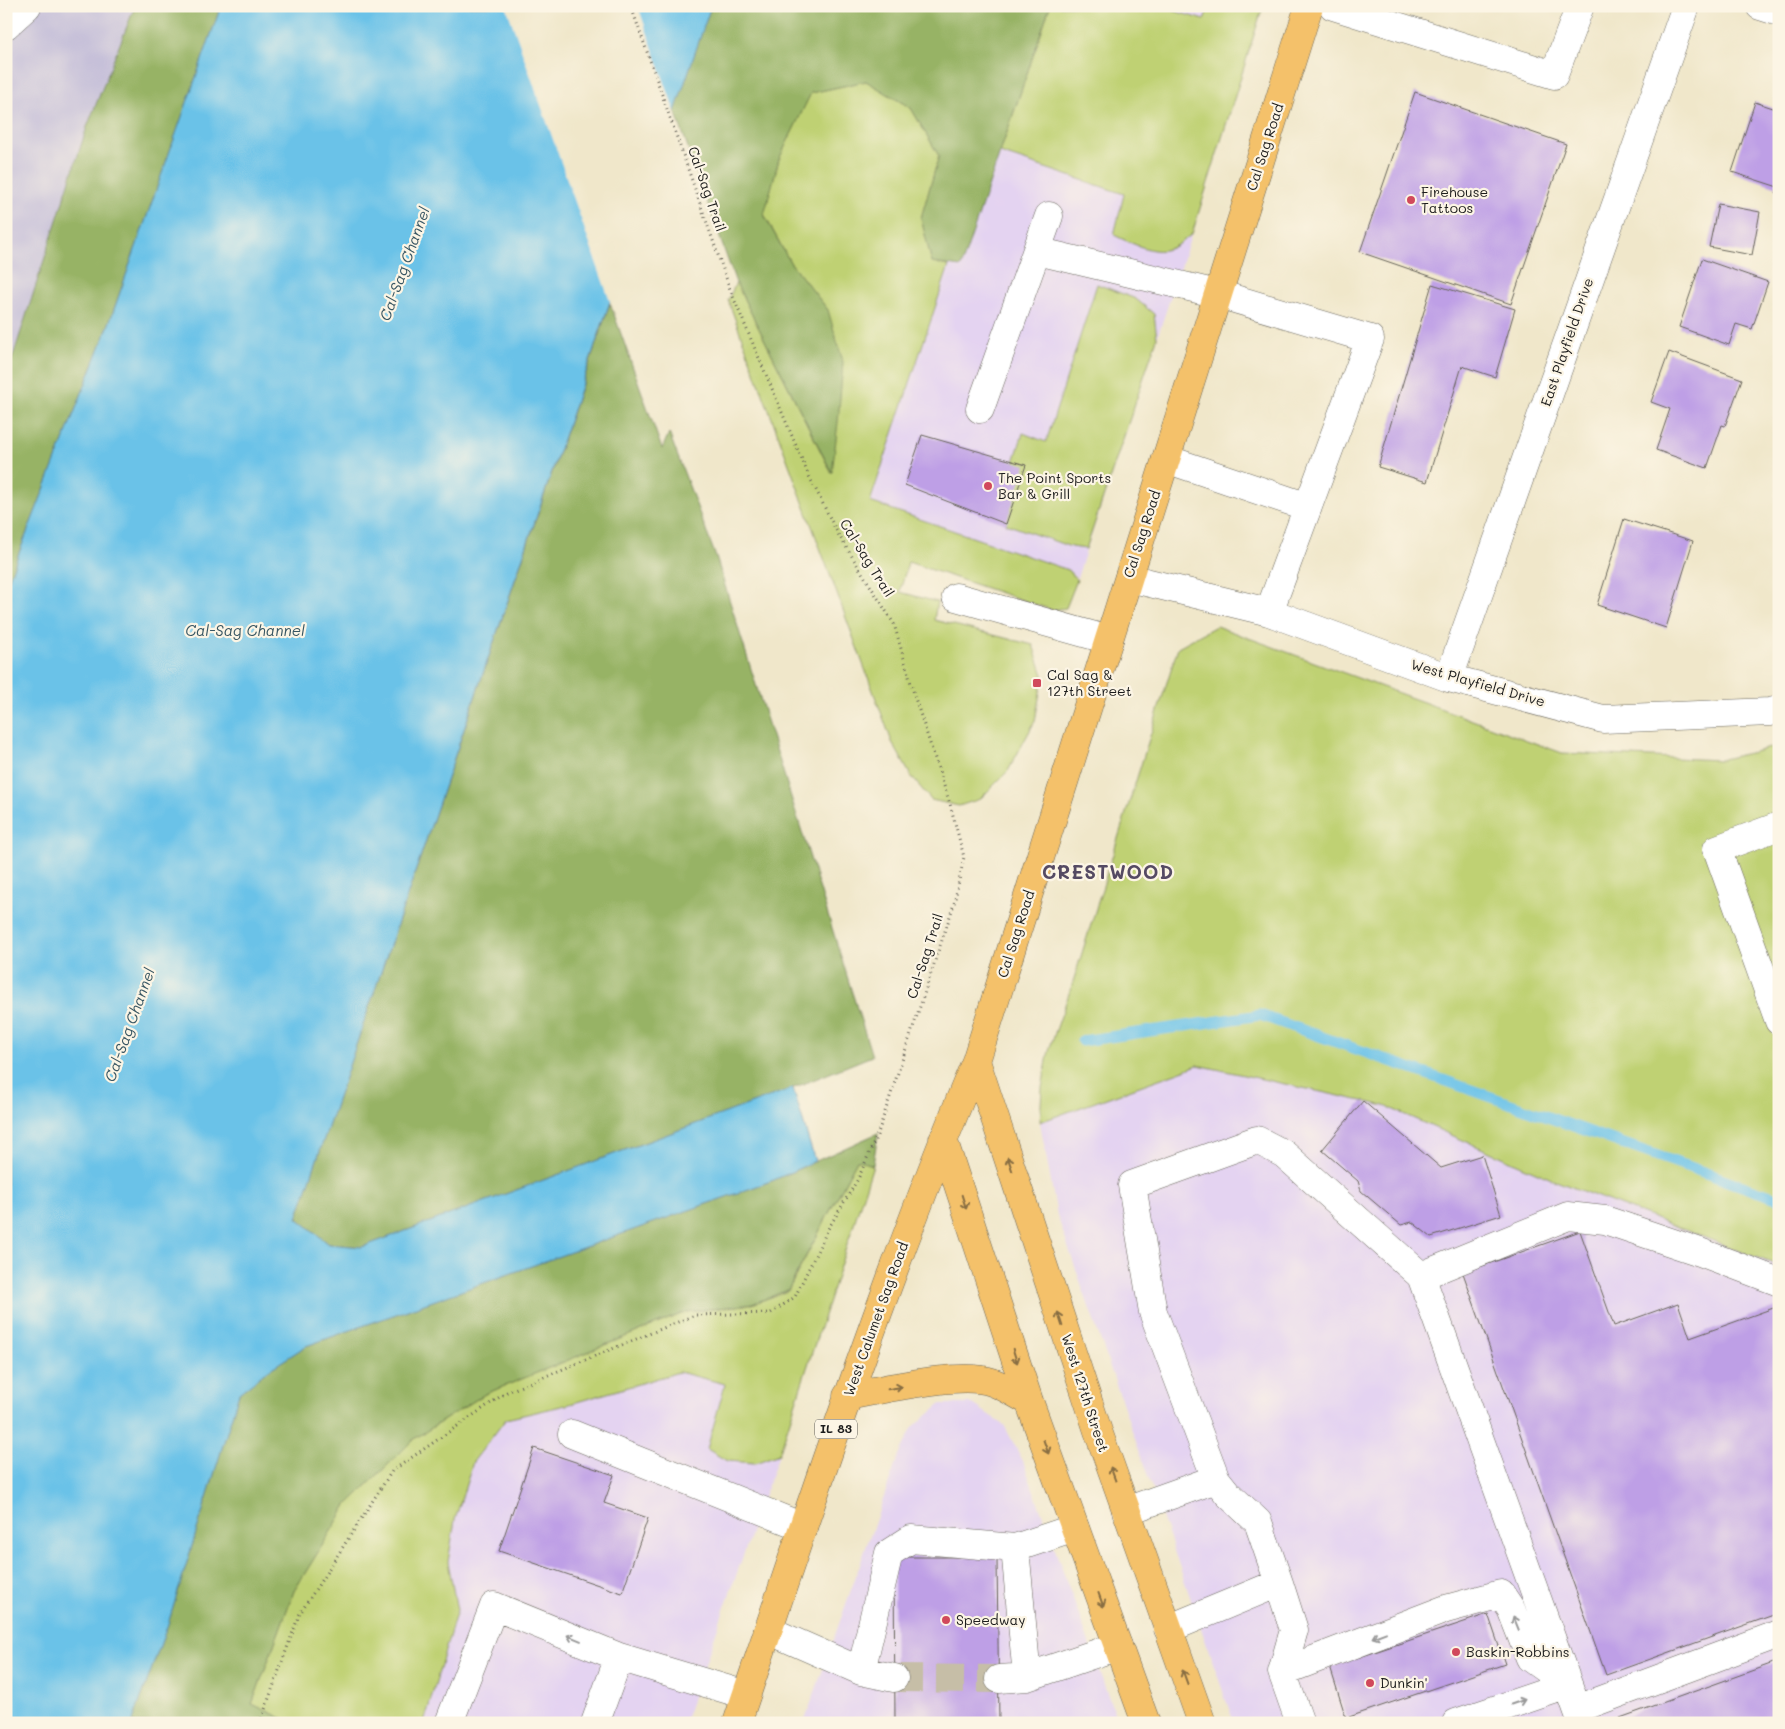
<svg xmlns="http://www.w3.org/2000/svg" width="1785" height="1729" font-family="Mali,sans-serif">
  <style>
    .built { fill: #e4d3f1 }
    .industrial { fill: #c6c0d9 }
    .green { fill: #bfd173; stroke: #6e7648 }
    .forest { fill: #97b365; stroke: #5a6840 }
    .water { fill: #6bc2e8; stroke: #446f82 }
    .pier { fill: #f0e7ca }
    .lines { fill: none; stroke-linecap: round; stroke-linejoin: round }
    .stream { stroke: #6bc2e8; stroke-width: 11 }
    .building { fill: #be9fe6 }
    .minor-tunnel { stroke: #c6bea7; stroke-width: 28; stroke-dasharray: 28 14; stroke-linecap: butt }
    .minor-casing { stroke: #666359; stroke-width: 29 }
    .major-casing { stroke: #666359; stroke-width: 29 }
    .path { stroke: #666359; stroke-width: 3; stroke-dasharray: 1 4; stroke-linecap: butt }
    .minor { stroke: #fff; stroke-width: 28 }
    .major { stroke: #f4c16a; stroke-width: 28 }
    .oneway { stroke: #886e43 }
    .oneway2 { stroke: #999 }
    .poi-dot { fill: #d1495b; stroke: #fcf5e5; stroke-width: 2 }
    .labels { text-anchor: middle; stroke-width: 4.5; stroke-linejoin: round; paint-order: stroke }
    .shield { fill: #fcf5e5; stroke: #5f5d58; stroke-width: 1 }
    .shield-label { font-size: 12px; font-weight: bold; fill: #1c1c1c }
    .street-label { font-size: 14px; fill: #1c1c1c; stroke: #fcf5e5 }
    .poi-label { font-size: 14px; fill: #1c1c1c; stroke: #fcf5e5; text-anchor: start }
    .water-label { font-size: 15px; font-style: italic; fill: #385663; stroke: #fcf5e5 }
    .district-label { font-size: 19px; font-weight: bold; letter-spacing: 1px; fill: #554a63; stroke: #fcf5e5 }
  </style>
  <rect width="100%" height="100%" fill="#fcf5e5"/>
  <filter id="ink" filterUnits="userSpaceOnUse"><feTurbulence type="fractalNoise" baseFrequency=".02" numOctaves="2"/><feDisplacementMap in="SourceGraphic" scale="10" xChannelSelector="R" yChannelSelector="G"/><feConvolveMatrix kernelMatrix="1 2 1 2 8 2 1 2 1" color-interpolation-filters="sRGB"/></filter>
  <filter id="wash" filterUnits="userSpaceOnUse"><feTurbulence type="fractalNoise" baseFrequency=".0096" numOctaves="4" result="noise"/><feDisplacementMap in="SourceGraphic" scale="20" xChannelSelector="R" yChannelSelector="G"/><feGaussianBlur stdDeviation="1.12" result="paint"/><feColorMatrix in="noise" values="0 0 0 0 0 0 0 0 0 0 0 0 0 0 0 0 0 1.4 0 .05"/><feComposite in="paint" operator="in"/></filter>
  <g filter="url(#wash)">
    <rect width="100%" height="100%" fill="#f0e7ca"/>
    <path class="built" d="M 1158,6 L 1209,6 L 1205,20 Z
      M 1000,153 L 1197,218 L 1077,578 L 1068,570 L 870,502 L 949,266 L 961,267 Z
      M 1198,1065 L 1385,1106 L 1556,1181 L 1779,1266 L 1779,1723 L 1234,1723 L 1057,1215 L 1040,1122 Z
      M 679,1372 L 725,1383 L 727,1461 L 755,1463 L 779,1454 L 684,1723 L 424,1723 L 457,1610 L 448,1562 L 455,1520 L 473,1462 L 506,1419 L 570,1404 Z
      M 941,1404 L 973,1404 L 1004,1425 L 1023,1461 L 1118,1723 L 804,1723 L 898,1457 L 913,1427 Z"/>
    <path class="industrial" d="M 6,6 L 135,6 L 87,127 L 6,378 Z"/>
    <path class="green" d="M 1050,6 L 1158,6 L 1204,20 L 1209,6 L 1263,6 L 1192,234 C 1184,240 1174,249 1164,250 C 1151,253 1126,241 1114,235 L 1124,194 L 1000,153 Z
      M 866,81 L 911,108 L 939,156 L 921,218 L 932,263 L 949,266 L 870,502 L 1068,570 L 1077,580 L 1066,608 L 1052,610 L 908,562 L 900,592 L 937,602 L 934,620 L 1033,645 L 1043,675 L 1035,721 L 1008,771 L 980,799 L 959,806 L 931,800 L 911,776 L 892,742 L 728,300 L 736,283 L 831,472 L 828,310 L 790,262 L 764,214 L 779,159 L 811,93 Z
      M 1097,284 L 1136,299 L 1154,314 L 1157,338 L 1086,549 L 1071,547 L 1006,524 L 1014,462 L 1023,433 L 1046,442 Z
      M 1216,626 L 1562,753 L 1719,760 L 1779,746 L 1779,1266 L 1556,1181 L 1385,1106 L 1198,1065 L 1040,1122 L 1042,1088 L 1049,1050 L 1072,985 L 1178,647 Z
      M 857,1160 L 873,1165 L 779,1454 L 755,1463 L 727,1461 L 707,1449 L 725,1384 L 679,1372 L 570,1404 L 506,1419 L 473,1462 L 455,1520 L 448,1562 L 457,1610 L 424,1723 L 292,1723 L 252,1704 L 294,1591 L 347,1505 L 414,1439 L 485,1394 L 686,1312 L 752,1304 L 788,1291 Z"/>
    <path class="forest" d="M 135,6 L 221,6 L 106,332 L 6,586 L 6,378 L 87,127 Z
      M 711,6 L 1050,6 L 961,267 L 932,263 L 921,218 L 939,156 L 911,108 L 866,81 L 811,93 L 779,159 L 764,215 L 790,262 L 828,310 L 843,362 L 838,422 L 832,473 L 736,283 L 675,111 Z
      M 610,303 L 662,449 L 669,433 L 716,557 L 872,1056 L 793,1088 L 362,1247 L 329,1244 L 297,1218 Z
      M 878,1133 L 873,1165 L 857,1160 L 788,1290 L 752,1304 L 686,1312 L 485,1394 L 414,1439 L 347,1505 L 294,1591 L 252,1704 L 292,1723 L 132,1723 L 168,1624 L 239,1393 L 267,1371 L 306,1346 L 774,1180 Z"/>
    <path class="water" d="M 221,6 L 711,6 L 297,1218 L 329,1244 L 362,1247 L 793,1088 L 815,1161 L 774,1180 L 306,1346 L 267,1371 L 239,1393 L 168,1624 L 132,1723 L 6,1723 L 6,586 L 106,332 Z"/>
    <path class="pier" d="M 506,6 L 638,6 L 676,115 L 612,307 Z"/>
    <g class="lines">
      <path class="stream" d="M 1082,1041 L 1260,1015 L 1779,1199"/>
    </g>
    <g id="blocks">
      <path class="building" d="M 1415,92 L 1566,144 L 1511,304 L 1360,252 Z
        M 1755,102 L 1779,110 L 1779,194 L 1776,193 L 1778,187 L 1732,172 Z
        M 1718,204 L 1760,212 L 1752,255 L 1709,247 Z
        M 1702,259 L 1768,282 L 1752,329 L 1736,324 L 1729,345 L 1679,327 Z
        M 1432,284 L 1515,309 L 1495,377 L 1462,366 L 1427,482 L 1378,467 Z
        M 1669,352 L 1742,379 L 1725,426 L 1722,425 L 1707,468 L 1656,450 L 1670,409 L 1651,402 Z
        M 922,435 L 1026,465 L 1006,524 L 905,485 Z
        M 1624,519 L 1693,541 L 1666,628 L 1597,605 Z
        M 1363,1101 L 1441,1168 L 1482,1155 L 1501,1215 L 1431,1237 L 1412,1222 L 1401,1225 L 1361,1191 L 1358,1181 L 1322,1150 Z
        M 1580,1231 L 1614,1326 L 1678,1303 L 1690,1338 L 1779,1306 L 1779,1613 L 1606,1675 L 1463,1273 Z
        M 534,1448 L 614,1475 L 604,1503 L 648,1518 L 622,1593 L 499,1551 Z
        M 898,1557 L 994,1557 L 997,1559 L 999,1723 L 895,1723 L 894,1560 Z
        M 1488,1614 L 1505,1664 L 1346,1718 L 1330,1667 Z
        M 1779,1661 L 1779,1723 L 1622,1723 L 1620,1718 Z"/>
    </g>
  </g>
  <g filter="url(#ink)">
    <use href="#blocks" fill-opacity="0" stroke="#666359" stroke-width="1"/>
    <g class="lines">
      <path class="minor-tunnel" d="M 894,1678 L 999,1679"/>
      <g class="minor-casing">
        <path id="minor" d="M 1333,6 L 1554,75 L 1580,6
          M 1760,6 L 1779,12
          M 6,25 L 27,6
          M 1037,251 L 1218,294 L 1370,339 L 1269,612
          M 980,409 L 1049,216
          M 1166,459 L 1308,507
          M 1129,578 L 1269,612 L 1449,678 L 1603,719 L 1770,712 L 1779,710
          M 956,597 L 1109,640
          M 1449,678 L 1686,6
          M 1779,826 L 1717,849 L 1779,1021
          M 1421,1276 L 1568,1216 L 1605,1220 L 1700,1252 L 1779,1282
          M 572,1434 L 803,1527
          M 1126,1511 L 1216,1479
          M 1015,1548 L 1027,1677
          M 1168,1629 L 1279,1583
          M 768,1630 L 861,1671 L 894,1678
          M 861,1671 L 889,1553 L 911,1539 L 1015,1548 L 1075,1528
          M 1282,1672 L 1446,1609 L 1501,1594 L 1511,1609 L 1530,1658 L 1568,1685
          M 999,1679 L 1027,1677 L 1118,1646
          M 1577,1709 L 1779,1634
          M 449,1723 L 494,1606 L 619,1657 L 746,1695
          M 595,1723 L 619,1657
          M 1300,1723 L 1282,1672 L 1294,1630 L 1279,1583 L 1258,1522 L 1228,1494 L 1216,1479 L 1153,1312 L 1132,1185 L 1257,1140 L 1284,1154 L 1421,1276 L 1582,1723
          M 1456,1723 L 1568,1685"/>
      </g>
      <g class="major-casing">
        <path id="major" d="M 976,1061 L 1098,1431 L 1202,1723
          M 943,1139 L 1029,1401 L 1146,1723
          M 847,1396 C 882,1390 960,1371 992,1382 C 1004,1386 1017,1395 1029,1401
          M 737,1723 C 812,1500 885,1278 976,1061 L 1309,6"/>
      </g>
      <path class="path" d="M 260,1723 L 299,1615 L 392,1471 L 507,1392 L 695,1315 L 771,1313 L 795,1297 L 828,1229 L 858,1179 L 878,1133 L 954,904 L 964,857 L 950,804 L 916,701 L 894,624 L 838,534 L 809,476 L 731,292 L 631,6"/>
      <use href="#minor" class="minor"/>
      <use href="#major" class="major"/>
    </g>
    <defs><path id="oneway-shaft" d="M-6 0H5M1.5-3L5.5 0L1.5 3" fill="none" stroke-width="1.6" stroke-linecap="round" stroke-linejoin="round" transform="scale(1.25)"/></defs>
    <g class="oneway">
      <use href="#oneway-shaft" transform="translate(1010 1164) rotate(-108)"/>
      <use href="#oneway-shaft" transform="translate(964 1202) rotate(72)"/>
      <use href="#oneway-shaft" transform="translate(1060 1319) rotate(-108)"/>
      <use href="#oneway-shaft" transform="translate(1015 1356) rotate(72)"/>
      <use href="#oneway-shaft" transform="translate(895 1388) rotate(-10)"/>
      <use href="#oneway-shaft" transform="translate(1046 1447) rotate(70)"/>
      <use href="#oneway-shaft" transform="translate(1113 1474) rotate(-110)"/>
      <use href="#oneway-shaft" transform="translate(1101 1600) rotate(70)"/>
      <use href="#oneway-shaft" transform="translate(1185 1677) rotate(-110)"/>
    </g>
    <g class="oneway2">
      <use href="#oneway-shaft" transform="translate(1516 1623) rotate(-112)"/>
      <use href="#oneway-shaft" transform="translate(1379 1635) rotate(159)"/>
      <use href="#oneway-shaft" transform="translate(574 1638) rotate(-158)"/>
      <use href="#oneway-shaft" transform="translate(1518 1702) rotate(-19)"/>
    </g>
  </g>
  <g class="poi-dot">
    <circle cx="1411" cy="200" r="5"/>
    <circle cx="988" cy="486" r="5"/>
    <rect x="1032" y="678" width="10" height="10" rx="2.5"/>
    <circle cx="946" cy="1620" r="5"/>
    <circle cx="1456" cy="1652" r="5"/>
    <circle cx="1370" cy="1683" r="5"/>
  </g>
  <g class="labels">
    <rect class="shield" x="815" y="1419.5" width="42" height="19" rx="4"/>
    <g class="shield-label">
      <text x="836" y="1433">IL 83</text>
    </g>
    <g class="street-label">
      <text transform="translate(1265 147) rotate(-72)" y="5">Cal Sag Road</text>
      <text transform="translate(707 189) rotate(71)" y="5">Cal-Sag Trail</text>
      <text transform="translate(1567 342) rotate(-71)" y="5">East Playfield Drive</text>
      <text transform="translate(1142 534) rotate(-72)" y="5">Cal Sag Road</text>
      <text transform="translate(867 558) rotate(58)" y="5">Cal-Sag Trail</text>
      <text transform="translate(1478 683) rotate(16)" y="5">West Playfield Drive</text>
      <text transform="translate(1016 934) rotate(-72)" y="5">Cal Sag Road</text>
      <text transform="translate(925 956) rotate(-72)" y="5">Cal-Sag Trail</text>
      <text transform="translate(876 1319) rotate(-70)" y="5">West Calumet Sag Road</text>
      <text transform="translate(1085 1393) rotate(72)" y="5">West 127th Street</text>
    </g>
    <g class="poi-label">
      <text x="1421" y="197">Firehouse<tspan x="1421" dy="16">Tattoos</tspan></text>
      <text x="998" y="483">The Point Sports<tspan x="998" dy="16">Bar &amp; Grill</tspan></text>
      <text x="1047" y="680">Cal Sag &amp;<tspan x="1047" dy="16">127th Street</tspan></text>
      <text x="956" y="1625">Speedway</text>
      <text x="1466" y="1657">Baskin-Robbins</text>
      <text x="1380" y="1688">Dunkin'</text>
    </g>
    <g class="water-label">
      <text transform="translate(405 264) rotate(-70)" y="5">Cal-Sag Channel</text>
      <text x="245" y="636">Cal-Sag Channel</text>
      <text transform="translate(130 1025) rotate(-70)" y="5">Cal-Sag Channel</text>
    </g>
    <g class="district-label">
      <text x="1108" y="879">CRESTWOOD</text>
    </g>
  </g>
  <rect width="1785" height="1729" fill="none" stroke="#fcf5e5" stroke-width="25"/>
</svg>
